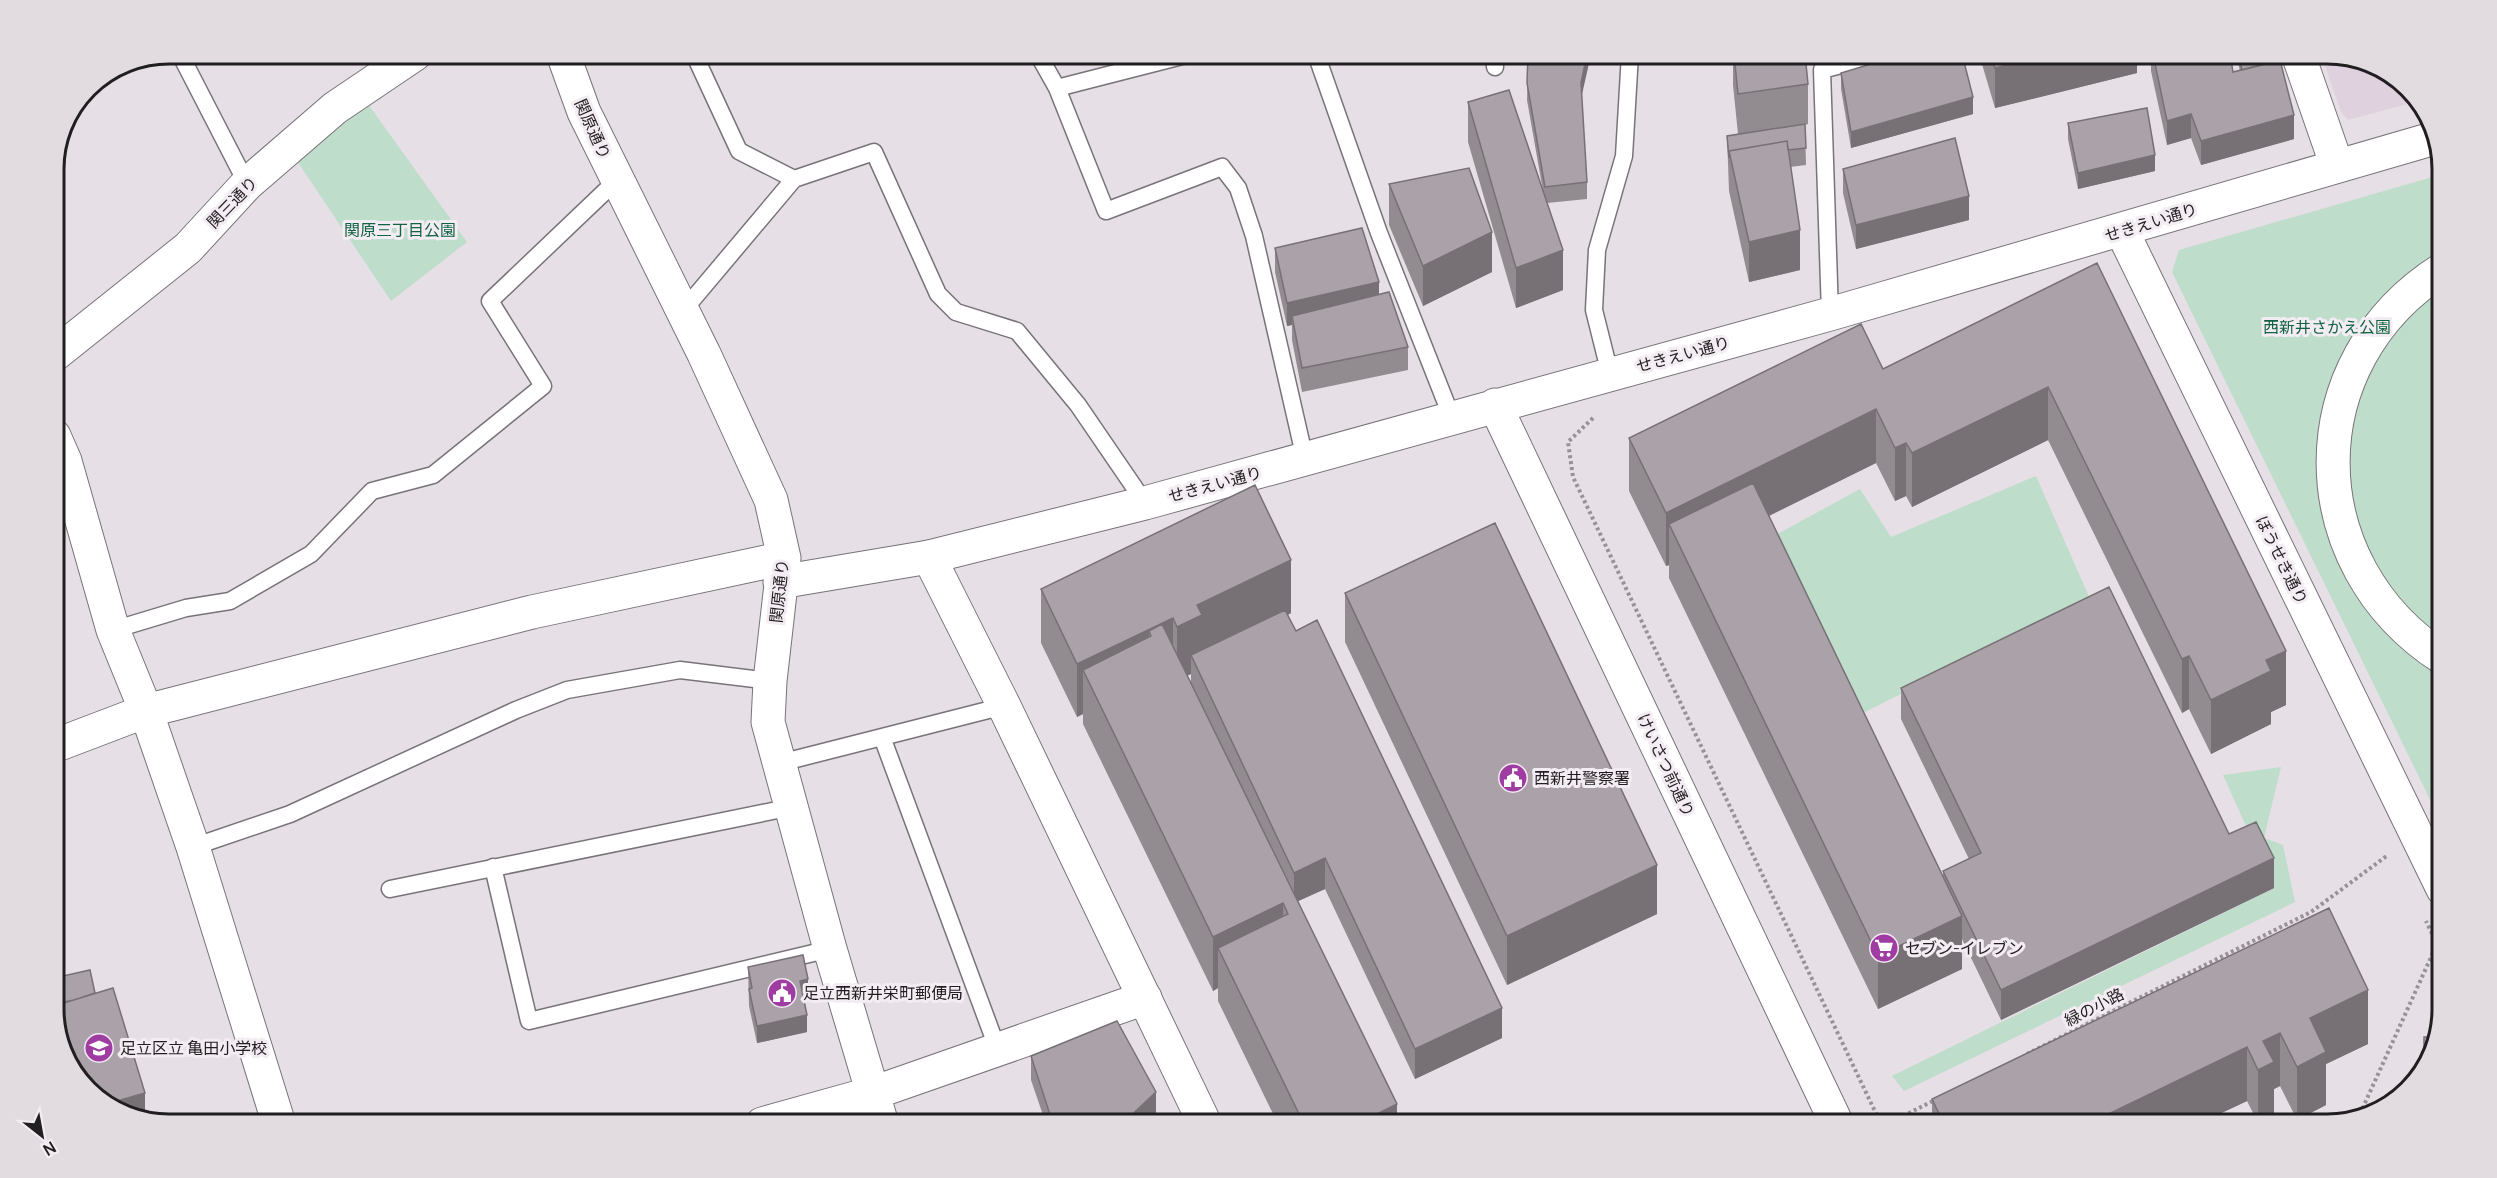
<svg xmlns="http://www.w3.org/2000/svg" width="2497" height="1178" font-family="Manrope,'Noto Sans JP',sans-serif">
  <style>
    .built { fill: #dfd1dd }
    .green { fill: #beddcb }
    .lines { fill: none; stroke-linecap: round; stroke-linejoin: round }
    .lane-casing { stroke: #797379; stroke-width: 19 }
    .street-casing { stroke: #797379; stroke-width: 35 }
    .secondary-casing { stroke: #797379; stroke-width: 35 }
    .path { stroke: #979296; stroke-width: 4; stroke-dasharray: 3 3; stroke-linecap: butt }
    .lane { stroke: #fff; stroke-width: 16 }
    .street { stroke: #fff; stroke-width: 33 }
    .secondary { stroke: #fff; stroke-width: 33 }
    .wall { fill: #928b90; fill-rule: evenodd }
    .shaded-wall { fill: #777176 }
    .building { fill: #aaa2a8; stroke: #777176; stroke-width: 1.5 }
    .labels { text-anchor: middle; stroke-width: 6; stroke-linejoin: round; paint-order: stroke }
    .street-label { font-size: 16px; fill: #211e20; stroke: #f3ecf2 }
    .park-label { font-size: 16px; fill: #116341; stroke: #f3ecf2 }
    .poi-label { font-size: 16px; fill: #211e20; stroke: #f3ecf2; text-anchor: start }
    .rim { fill: none; stroke: #211e20; stroke-width: 3 }
  </style>
  <rect width="100%" height="100%" fill="#e6dfe5"/>
  <path class="built" d="M 2321,54 L 2372,63 L 2418,101 L 2348,120 L 2341,112 Z"/>
  <path class="green" d="M 368,104 L 467,242 L 391,301 L 297,161 Z
    M 2443,174 L 2443,826 L 2172,272 L 2179,250 Z
    M 2036,476 L 2090,599 L 1843,723 L 1774,536 L 1860,489 L 1891,537 Z
    M 2281,767 L 2264,838 L 2283,845 L 2295,902 L 1904,1091 L 1892,1076 L 2274,888 L 2223,775 Z"/>
  <g class="lines">
    <g class="lane-casing">
      <path id="lane" d="M 180,54 L 247,184
        M 694,54 L 739,151 L 794,179
        M 1038,54 L 1057,88 L 1106,211 L 1222,167 L 1238,188 L 1254,236 L 1305,459
        M 1316,54 L 1379,233 L 1452,418
        M 1494,54 L 1495,67
        M 1057,88 L 1190,54
        M 682,312 L 794,179 L 874,152 L 938,294 L 956,312 L 1017,331 L 1078,405 L 1145,503
        M 1830,314 L 1822,70 L 1882,54
        M 1610,374 L 1594,310 L 1597,250 L 1624,156 L 1630,54
        M 113,630 L 186,608 L 230,601 L 311,554 L 372,491 L 433,475 L 543,386 L 490,301 L 617,180
        M 882,737 L 998,1050
        M 780,763 L 1004,706
        M 193,847 L 290,814 L 516,710 L 567,690 L 680,670 L 770,681
        M 493,867 L 529,1021 L 830,949
        M 390,889 L 792,807"/>
    </g>
    <g class="street-casing">
      <path id="street" d="M 563,54 L 584,112 L 704,354 L 771,500 L 784,558 L 770,681 L 768,722 L 830,949 L 882,1124
        M 2298,54 L 2337,166
        M 2122,231 L 2443,889
        M 2443,269 C 2296,361 2297,564 2443,658
        M 54,355 L 188,248 L 247,184 L 335,108 L 415,54
        M 54,436 L 65,461 L 113,630 L 146,711 L 193,847 L 279,1124
        M 780,582 L 929,557
        M 54,746 L 146,711 L 532,612 L 784,558
        M 762,1124 L 873,1093 L 1145,998"/>
    </g>
    <g class="secondary-casing">
      <path id="secondary" d="M 1495,405 L 1837,1124
        M 1205,1124 L 1004,706 L 929,557 L 1145,503 L 1830,314 L 2435,138"/>
    </g>
    <path class="path" d="M 1593,418 L 1568,442 L 1573,477 L 1881,1124
      M 2027,1054 L 2311,912 L 2388,855
      M 2360,1114 L 2437,944 L 2426,921
      M 1887,1124 L 1935,1100"/>
    <use href="#lane" class="lane"/>
    <use href="#street" class="street"/>
    <use href="#secondary" class="secondary"/>
  </g>
  <path class="wall" d="M 1528,54 L 1591,54 L 1581,96 L 1587,182 L 1587,199 L 1547,203 L 1563,290 L 1516,308 L 1468,142 L 1468,102 L 1543,191 L 1527,100 Z
    M 1733,54 L 1805,54 L 1808,84 L 1808,124 L 1805,125 L 1806,165 L 1790,167 L 1800,270 L 1749,282 L 1729,191 L 1727,136 L 1738,134 L 1733,85 Z
    M 1979,54 L 2137,54 L 2137,73 L 1995,108 Z
    M 2147,54 L 2230,54 L 2233,72 L 2240,71 L 2236,54 L 2276,54 L 2294,139 L 2201,165 L 2191,138 L 2167,145 L 2151,71 L 2151,57 L 2148,58 Z
    M 1841,73 L 1973,114 L 1851,148 L 1841,89 Z
    M 2068,123 L 2155,171 L 2078,189 L 2068,139 Z
    M 1843,169 L 1969,220 L 1856,249 L 1843,193 Z
    M 1389,184 L 1492,272 L 1423,306 L 1389,225 Z
    M 1275,248 L 1379,294 L 1408,347 L 1408,370 L 1302,392 L 1292,340 L 1292,325 L 1287,326 L 1275,272 Z
    M 2097,263 L 2286,705 L 2271,712 L 2271,724 L 2211,754 L 2189,709 L 2182,713 L 2048,440 L 1912,507 L 1906,496 L 1895,501 L 1876,463 L 1769,516 L 1943,878 L 1943,871 L 1969,859 L 1901,719 L 1901,688 L 2229,834 L 2274,888 L 2001,1020 L 1962,939 L 1962,969 L 1878,1009 L 1669,578 L 1669,565 L 1666,566 L 1629,491 L 1629,438 L 1883,369 Z
    M 1041,589 L 1291,613 L 1288,615 L 1502,1038 L 1415,1079 L 1325,889 L 1298,901 L 1397,1124 L 1278,1124 L 1218,1001 L 1218,988 L 1213,991 L 1083,724 L 1083,714 L 1077,717 L 1041,643 ZM 1191,674 L 1191,682 L 1187,675 Z
    M 1345,593 L 1657,914 L 1507,985 L 1345,642 Z
    M 2329,908 L 2368,1044 L 2326,1064 L 2326,1105 L 2297,1120 L 2280,1086 L 2274,1089 L 2274,1116 L 2258,1123 L 2247,1101 L 2198,1124 L 1932,1124 L 1932,1099 Z
    M 748,967 L 808,996 L 803,997 L 807,1032 L 757,1043 L 749,1006 Z
    M 1031,1056 L 1156,1115 L 1147,1124 L 1046,1124 L 1031,1080 Z"/>
  <path class="shaded-wall" d="M 1587,54 L 1591,54 L 1581,99 L 1581,83 Z
    M 2050,54 L 2137,54 L 2137,73 L 1995,108 L 1995,68 Z
    M 1973,97 L 1973,114 L 1851,148 L 1851,132 Z
    M 2191,114 L 2191,138 L 2167,145 L 2167,121 Z
    M 2294,115 L 2294,139 L 2201,165 L 2201,141 Z
    M 2155,155 L 2155,171 L 2078,189 L 2078,173 Z
    M 1969,196 L 1969,220 L 1856,249 L 1856,225 Z
    M 1800,230 L 1800,270 L 1749,282 L 1749,242 Z
    M 1492,232 L 1492,272 L 1423,306 L 1423,266 Z
    M 1563,250 L 1563,290 L 1516,308 L 1516,268 Z
    M 1379,282 L 1379,306 L 1292,316 L 1292,325 L 1287,326 L 1287,303 Z
    M 2048,387 L 2048,440 L 1912,507 L 1912,453 Z
    M 1876,409 L 1876,463 L 1685,557 L 1669,524 L 1669,565 L 1666,566 L 1666,513 Z
    M 1906,443 L 1906,496 L 1895,501 L 1895,448 Z
    M 1291,560 L 1291,613 L 1202,657 L 1191,655 L 1191,674 L 1177,680 L 1177,627 L 1197,605 Z
    M 1173,618 L 1173,671 L 1149,631 L 1149,683 L 1083,670 L 1083,714 L 1077,717 L 1077,664 Z
    M 2286,651 L 2286,705 L 2271,712 L 2271,724 L 2211,754 L 2211,700 L 2266,660 Z
    M 2189,656 L 2189,709 L 2182,713 L 2182,659 Z
    M 1325,858 L 1325,889 L 1294,903 L 1294,873 Z
    M 2274,858 L 2274,888 L 2001,1020 L 2001,990 Z
    M 1657,865 L 1657,914 L 1507,985 L 1507,936 Z
    M 1283,903 L 1283,957 L 1218,948 L 1218,988 L 1213,991 L 1213,937 Z
    M 1962,916 L 1962,969 L 1878,1009 L 1878,956 Z
    M 808,979 L 808,996 L 800,997 L 800,981 Z
    M 2368,990 L 2368,1044 L 2326,1064 L 2326,1105 L 2297,1120 L 2297,1067 L 2310,1018 Z
    M 1502,1008 L 1502,1038 L 1415,1079 L 1415,1049 Z
    M 807,1015 L 807,1032 L 757,1043 L 757,1026 Z
    M 2280,1033 L 2280,1086 L 2274,1089 L 2274,1116 L 2258,1123 L 2258,1070 L 2263,1041 Z
    M 2247,1047 L 2247,1101 L 2198,1124 L 2088,1124 Z
    M 1156,1092 L 1156,1115 L 1147,1124 L 1122,1124 Z
    M 145,1093 L 145,1116 L 140,1118 L 125,1115 L 110,1103 Z
    M 1397,1104 L 1397,1124 L 1357,1124 Z"/>
  <path class="building" d="M 1528,54 L 1587,54 L 1581,83 L 1587,182 L 1545,187 L 1527,83 Z
    M 1734,54 L 1805,54 L 1808,84 L 1738,94 Z
    M 1904,54 L 1962,54 L 1973,97 L 1851,132 L 1841,73 Z
    M 1991,54 L 2050,54 L 1995,68 Z
    M 2153,54 L 2230,54 L 2233,72 L 2280,60 L 2294,115 L 2201,141 L 2191,114 L 2167,121 Z
    M 2238,54 L 2276,54 L 2278,61 L 2242,70 Z
    M 1509,90 L 1563,250 L 1516,268 L 1468,102 Z
    M 2147,108 L 2155,155 L 2078,173 L 2068,123 Z
    M 1805,124 L 1806,148 L 1788,150 L 1787,141 L 1729,151 L 1729,158 L 1727,136 Z
    M 1955,138 L 1969,196 L 1856,225 L 1843,169 Z
    M 1787,141 L 1800,230 L 1749,242 L 1729,151 Z
    M 1469,168 L 1492,232 L 1423,266 L 1389,184 Z
    M 1362,228 L 1379,282 L 1287,303 L 1275,248 Z
    M 2097,263 L 2286,651 L 2266,660 L 2271,671 L 2211,700 L 2189,656 L 2182,659 L 2048,387 L 1912,453 L 1906,443 L 1895,448 L 1876,409 L 1666,513 L 1629,438 L 1861,324 L 1883,369 Z
    M 1389,292 L 1408,347 L 1302,368 L 1292,316 Z
    M 1753,483 L 1962,916 L 1878,956 L 1669,524 Z
    M 1255,485 L 1291,560 L 1197,605 L 1202,615 L 1177,627 L 1173,618 L 1077,664 L 1041,589 Z
    M 1495,523 L 1657,865 L 1507,936 L 1345,593 Z
    M 2109,587 L 2229,834 L 2256,822 L 2274,858 L 2001,990 L 1943,871 L 1981,853 L 1901,688 Z
    M 1285,610 L 1296,631 L 1317,620 L 1502,1008 L 1415,1049 L 1325,858 L 1294,873 L 1191,655 Z
    M 1162,624 L 1397,1104 L 1357,1124 L 1304,1124 L 1218,948 L 1288,914 L 1283,903 L 1213,937 L 1083,670 L 1151,636 L 1149,631 Z
    M 2329,908 L 2368,990 L 2310,1018 L 2326,1052 L 2297,1067 L 2280,1033 L 2263,1041 L 2274,1062 L 2258,1070 L 2247,1047 L 2088,1124 L 1944,1124 L 1932,1099 Z
    M 803,955 L 808,979 L 800,981 L 807,1015 L 757,1026 L 749,989 L 752,988 L 748,967 Z
    M 90,970 L 95,993 L 74,1000 L 54,1004 L 54,978 Z
    M 113,988 L 145,1093 L 110,1103 L 78,1079 L 54,1016 L 54,1006 Z
    M 1117,1021 L 1156,1092 L 1122,1124 L 1053,1124 L 1031,1056 Z
    M 2424,1037 L 2437,1037 L 2434,1053 L 2424,1065 Z
    M 2409,1083 L 2403,1091 L 2403,1084 Z
    M 133,1106 L 135,1117 L 125,1115 L 117,1109 Z"/>
  <defs>
    <g id="civic-disc" transform="scale(1.5)"><circle r="9.5" fill="#9f3ca2" stroke="#f3ecf2"/><path d="M-.6-6.5H3V-4.5H.6V-3L4-1V1h2V6H-6V1h2V-1L-.6-3ZM-1.2 2.5V6h2.4V2.5Z" fill="#fff"/></g>
    <g id="supermarket-disc" transform="scale(1.5)"><circle r="9.5" fill="#9f3ca2" stroke="#f3ecf2"/><path d="M-6-5.5h2.5l.6 2H6L4.5 2H-2.5L-4.4-4H-6ZM-1.5 3.2a1.3 1.3 0 1 0 .1 0ZM3 3.2a1.3 1.3 0 1 0 .1 0Z" fill="#fff"/></g>
    <g id="school-disc" transform="scale(1.5)"><circle r="9.5" fill="#9f3ca2" stroke="#f3ecf2"/><path d="M0-5L7-2L0 1L-7-2ZM-4 1L0 2.5L4 1V4Q0 6-4 4Z" fill="#fff"/></g>
  </defs>
  <g fill-rule="evenodd">
    <use href="#civic-disc" x="1513" y="778"/>
    <use href="#supermarket-disc" x="1884" y="948"/>
    <use href="#civic-disc" x="782" y="993"/>
    <use href="#school-disc" x="99" y="1048"/>
  </g>
  <g class="labels">
    <g class="street-label">
      <text transform="translate(593 129) rotate(66)" y="6">関原通り</text>
      <text transform="translate(232 202) rotate(-46)" y="6">関三通り</text>
      <text transform="translate(2151 222) rotate(-17)" y="6">せきえい通り</text>
      <text transform="translate(1683 354) rotate(-15)" y="6">せきえい通り</text>
      <text transform="translate(1215 484) rotate(-15)" y="6">せきえい通り</text>
      <text transform="translate(2282 560) rotate(64)" y="6">ぼうせき通り</text>
      <text transform="translate(779 591) rotate(-84)" y="6">関原通り</text>
      <text transform="translate(1666 765) rotate(65)" y="6">けいさつ前通り</text>
      <text transform="translate(2094 1007) rotate(-27)" y="6">緑の小路</text>
    </g>
    <g class="park-label">
      <text x="400" y="236">関原三丁目公園</text>
      <text x="2327" y="333">西新井さかえ公園</text>
    </g>
    <g class="poi-label">
      <text x="1534" y="784">西新井警察署</text>
      <text x="1905" y="954">セブン-イレブン</text>
      <text x="803" y="999">足立西新井栄町郵便局</text>
      <text x="120" y="1054">足立区立 亀田小学校</text>
    </g>
  </g>
  <path d="M0 0H2497V1178H0ZM169 64H2327A105 105 0 0 1 2432 169V1009A105 105 0 0 1 2327 1114H169A105 105 0 0 1 64 1009V169A105 105 0 0 1 169 64Z" fill="#e2dce1" fill-rule="evenodd"/>
  <path class="rim" d="M169 64H2327A105 105 0 0 1 2432 169V1009A105 105 0 0 1 2327 1114H169A105 105 0 0 1 64 1009V169A105 105 0 0 1 169 64Z"/>
  <g transform="translate(42 1136) rotate(149)" stroke="#f3ecf2" stroke-width="4.5" paint-order="stroke">
  <path d="M0-4.5L10 22L0 15L-10 22Z" fill="#211e20"/>
  <text y="-9" font-size="16" font-weight="bold" text-anchor="middle" fill="#211e20">N</text>
  </g>
</svg>
